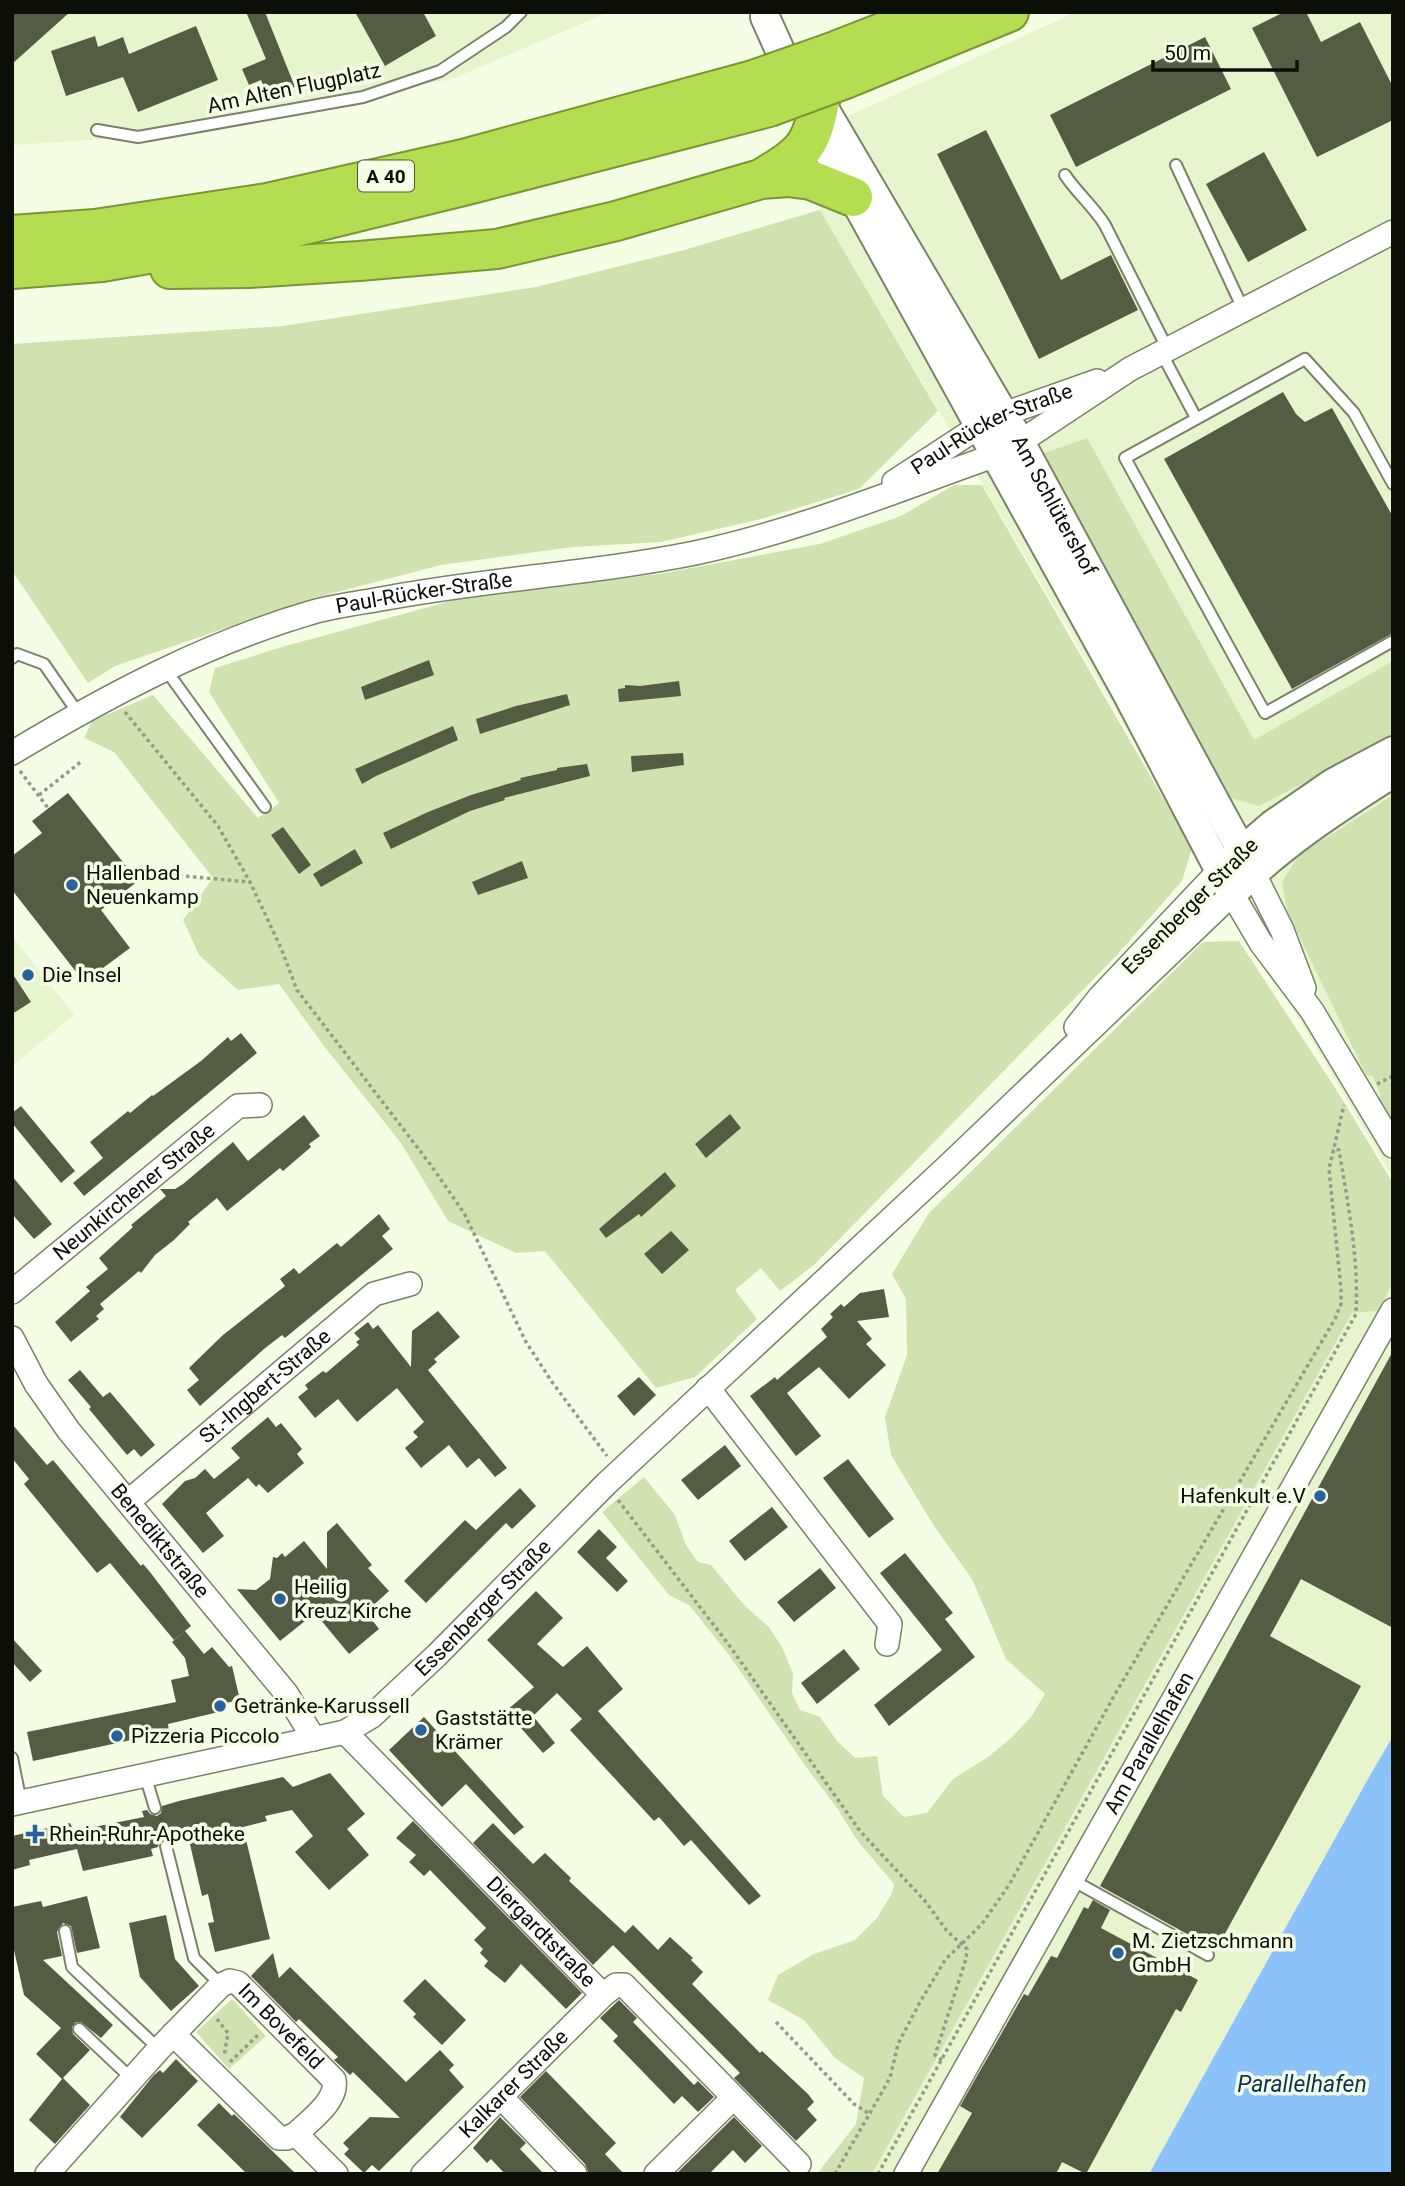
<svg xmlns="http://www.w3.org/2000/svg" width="1405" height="2186" font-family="Roboto,sans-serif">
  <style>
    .built { fill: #e7f5cf }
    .green { fill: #d0e2b0 }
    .water { fill: #8cc2fa }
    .building { fill: #545d43 }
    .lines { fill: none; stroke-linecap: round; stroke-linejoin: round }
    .service-casing { stroke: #798367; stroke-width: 14 }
    .minor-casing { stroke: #798367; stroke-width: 26 }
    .tertiary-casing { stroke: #798367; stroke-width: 32 }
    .motorway-casing { stroke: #799637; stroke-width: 42 }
    .path { stroke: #949b88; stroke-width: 3.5; stroke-dasharray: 3.5 3.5; stroke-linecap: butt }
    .service { stroke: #fff; stroke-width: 10 }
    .minor { stroke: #fff; stroke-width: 23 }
    .tertiary { stroke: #fff; stroke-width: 28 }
    .motorway { stroke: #b4de51; stroke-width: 38 }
    .motorway-bridge-casing { stroke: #799637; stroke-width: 42; stroke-linecap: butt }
    .motorway-bridge { stroke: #b4de51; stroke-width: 38 }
    .poi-dot { fill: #286299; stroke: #f5fee5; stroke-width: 2.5 }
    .labels { text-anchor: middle; stroke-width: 7; stroke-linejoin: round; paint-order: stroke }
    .shield { fill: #f5fee5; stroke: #525749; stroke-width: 2 }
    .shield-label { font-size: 19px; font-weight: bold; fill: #0c0f06 }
    .street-label { font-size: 21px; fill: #0c0f06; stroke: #f5fee5 }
    .poi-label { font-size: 21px; fill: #0c0f06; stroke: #f5fee5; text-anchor: start }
    .water-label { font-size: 23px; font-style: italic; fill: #0c3357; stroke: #f5fee5 }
  </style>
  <rect width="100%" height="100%" fill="#f5fee5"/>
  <path class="built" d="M 12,12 L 609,12 L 452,79 L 138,137 L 12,145 Z
    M 1076,12 L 1393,12 L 1393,1178 L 820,210 L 848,116 Z
    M 12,936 L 74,1015 L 12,1066 Z
    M 1393,1282 L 1393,1736 L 1149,2174 L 872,2174 L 1352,1313 L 1378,1311 Z"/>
  <path class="green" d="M 820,210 L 938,411 L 859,489 L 765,518 L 661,542 L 573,547 L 441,565 L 314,598 L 115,666 L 88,683 L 12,571 L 12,344 L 283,326 L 536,287 L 684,250 Z
    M 1087,438 L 1254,740 L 1393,661 L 1393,737 L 1259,806 L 1227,797 L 1039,455 Z
    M 954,485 L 982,485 L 1192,848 L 1182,881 L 1117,955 L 814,1265 L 780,1291 L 761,1268 L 735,1290 L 757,1319 L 695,1377 L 656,1388 L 545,1251 L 516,1253 L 448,1221 L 401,1143 L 324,1046 L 279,984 L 238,990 L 199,955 L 183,920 L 213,878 L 114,752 L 84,738 L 92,721 L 153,695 L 258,818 L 279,803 L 209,692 L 215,668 L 282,647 L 465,597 L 659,574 L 820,544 L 901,516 Z
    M 1393,795 L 1393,1124 L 1379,1098 L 1380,1094 L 1373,1076 L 1366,1075 L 1287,911 L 1282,882 L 1299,855 Z
    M 1239,941 L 1339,1094 L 1390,1178 L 1393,1186 L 1393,1282 L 1378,1311 L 1352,1313 L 872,2174 L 817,2174 L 856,2124 L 864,2078 L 835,2058 L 804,2020 L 768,2000 L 778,1975 L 814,1954 L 855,1940 L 877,1918 L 892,1893 L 894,1884 L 857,1840 L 837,1808 L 804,1764 L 729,1655 L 689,1605 L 669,1595 L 602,1512 L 644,1477 L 675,1515 L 686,1545 L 698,1562 L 711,1565 L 745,1606 L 769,1627 L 783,1649 L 793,1674 L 792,1693 L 800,1710 L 820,1717 L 837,1741 L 855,1758 L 877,1756 L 883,1796 L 904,1817 L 927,1813 L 953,1779 L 988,1757 L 1011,1738 L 1031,1717 L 1045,1694 L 1006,1659 L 972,1579 L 934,1526 L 891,1455 L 885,1417 L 907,1355 L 906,1299 L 892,1274 L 929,1213 L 1203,942 Z
    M 232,1999 L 266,2036 L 229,2069 L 196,2032 Z"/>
  <path class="water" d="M 1393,1736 L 1393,2174 L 1149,2174 L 1368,1779 Z"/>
  <path class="building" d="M 12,12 L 70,12 L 12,64 Z
    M 246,12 L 265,12 L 295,87 L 273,96 L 269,85 L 264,87 L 261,80 L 249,85 L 242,69 L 266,59 Z
    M 355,12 L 423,12 L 436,36 L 385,66 Z
    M 1284,12 L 1306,12 L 1321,42 L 1360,22 L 1393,87 L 1393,120 L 1317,157 L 1252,28 Z
    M 196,26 L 218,80 L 138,112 L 123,77 L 66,96 L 51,51 L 95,36 L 98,47 L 123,37 L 129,54 Z
    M 1205,37 L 1231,89 L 1076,167 L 1050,115 Z
    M 986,130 L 1061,280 L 1111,255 L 1138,310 L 1039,359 L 937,154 Z
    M 1264,152 L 1307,230 L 1248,262 L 1206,184 Z
    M 1283,392 L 1296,414 L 1305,422 L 1332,408 L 1393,517 L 1393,633 L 1292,689 L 1164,459 Z
    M 429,660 L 434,675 L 365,700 L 361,687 Z
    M 679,681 L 681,696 L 619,702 L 618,689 L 625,688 L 625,685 L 640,686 Z
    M 567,694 L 570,705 L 480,734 L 476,719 L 516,706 Z
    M 453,726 L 458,740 L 376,776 L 362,784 L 355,769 Z
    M 683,753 L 684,765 L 632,772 L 631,756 Z
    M 587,764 L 590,776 L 504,798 L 505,800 L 470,811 L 391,849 L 383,833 L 428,812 L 471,795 L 521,780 L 520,778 L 557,770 L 557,768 Z
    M 68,793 L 138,881 L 101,910 L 130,948 L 84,982 L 12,890 L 12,856 L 42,833 L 32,821 Z
    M 283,827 L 311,865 L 299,874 L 271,835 Z
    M 355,849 L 363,863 L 321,887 L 313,874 Z
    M 522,861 L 528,878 L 478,895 L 472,882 Z
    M 12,973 L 31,1002 L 12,1014 Z
    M 241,1033 L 257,1053 L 84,1196 L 73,1183 L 103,1158 L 90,1142 L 128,1111 L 130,1113 L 152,1095 L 153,1096 L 201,1061 L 228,1037 L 231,1041 Z
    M 21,1106 L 75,1171 L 61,1183 L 12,1123 L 12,1113 Z
    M 730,1114 L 741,1128 L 706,1158 L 695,1144 Z
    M 304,1115 L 320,1136 L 309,1144 L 311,1147 L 283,1171 L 280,1168 L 227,1211 L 217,1198 L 188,1222 L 190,1224 L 174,1240 L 155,1255 L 141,1273 L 139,1271 L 100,1304 L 104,1309 L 96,1316 L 99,1319 L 71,1342 L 55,1322 L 90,1291 L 86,1287 L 108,1269 L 99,1258 L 133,1227 L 131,1225 L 166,1196 L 160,1189 L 175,1189 L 183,1184 L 233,1142 L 248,1161 Z
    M 665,1172 L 676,1186 L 641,1217 L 639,1214 L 606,1238 L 599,1229 Z
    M 12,1176 L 52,1224 L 34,1239 L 12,1214 Z
    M 379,1214 L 390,1229 L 382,1236 L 393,1249 L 285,1338 L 282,1335 L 264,1349 L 200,1406 L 187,1390 L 199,1380 L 189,1368 L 223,1335 L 285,1286 L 280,1279 L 294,1268 L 299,1274 L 337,1243 L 341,1247 Z
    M 671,1231 L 689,1250 L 662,1274 L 644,1254 Z
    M 884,1289 L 889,1317 L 857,1321 L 872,1339 L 866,1344 L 886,1365 L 849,1399 L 819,1367 L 787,1393 L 821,1436 L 796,1456 L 750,1396 L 775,1377 L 777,1380 L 827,1337 L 821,1329 L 833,1317 L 830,1314 L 841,1304 L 844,1307 L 860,1293 Z
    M 438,1311 L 460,1337 L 434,1359 L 437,1362 L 428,1370 L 507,1468 L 495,1477 L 479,1458 L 467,1468 L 449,1445 L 421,1468 L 405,1448 L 418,1437 L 413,1432 L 424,1422 L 397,1388 L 357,1422 L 338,1399 L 315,1418 L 298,1397 L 308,1389 L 305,1385 L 323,1371 L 326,1373 L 359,1345 L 356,1342 L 360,1339 L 354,1333 L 368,1322 L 373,1329 L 378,1325 L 411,1367 L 412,1331 Z
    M 1393,1351 L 1393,1628 L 1301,1579 L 1270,1636 L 1361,1686 L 1216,1950 L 1100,1886 Z
    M 80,1370 L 103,1397 L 110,1392 L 155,1445 L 141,1457 L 134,1449 L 127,1455 L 89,1409 L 91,1407 L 68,1380 Z
    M 639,1377 L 656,1395 L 634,1416 L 617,1396 Z
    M 268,1417 L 276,1427 L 281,1423 L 302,1449 L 297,1454 L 304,1463 L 268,1493 L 259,1484 L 256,1487 L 248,1478 L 206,1513 L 224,1536 L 203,1553 L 162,1504 L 185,1481 L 195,1478 L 205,1469 L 214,1479 L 240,1458 L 231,1448 Z
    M 12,1424 L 47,1465 L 53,1460 L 141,1566 L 143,1564 L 150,1572 L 191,1626 L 174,1640 L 110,1563 L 97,1573 L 24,1484 L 29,1479 L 12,1458 Z
    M 725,1445 L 741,1466 L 698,1500 L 681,1480 Z
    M 848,1459 L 894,1519 L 869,1538 L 823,1478 Z
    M 520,1488 L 536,1506 L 512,1529 L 506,1523 L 426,1603 L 404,1581 L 465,1520 L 476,1530 Z
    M 772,1507 L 788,1527 L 745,1561 L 729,1541 Z
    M 337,1523 L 372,1565 L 368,1568 L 389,1591 L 366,1612 L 379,1629 L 349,1654 L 315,1613 L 280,1641 L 237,1589 L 256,1590 L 270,1579 L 273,1557 L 277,1558 L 282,1553 L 285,1557 L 304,1541 L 327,1569 L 327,1532 Z
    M 599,1529 L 617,1547 L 606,1558 L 628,1581 L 617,1592 L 577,1552 Z
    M 905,1553 L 953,1613 L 945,1619 L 975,1657 L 889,1726 L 874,1705 L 942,1650 L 880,1573 Z
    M 820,1568 L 836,1588 L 794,1622 L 777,1602 Z
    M 536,1591 L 563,1618 L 537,1644 L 563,1667 L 587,1646 L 623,1689 L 598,1711 L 761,1896 L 749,1905 L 691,1840 L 684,1846 L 659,1817 L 654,1821 L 570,1730 L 582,1719 L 557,1693 L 533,1716 L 555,1743 L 543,1753 L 506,1711 L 534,1687 L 487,1640 Z
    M 185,1631 L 204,1654 L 212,1647 L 229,1667 L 232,1666 L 240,1700 L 221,1704 L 223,1711 L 168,1724 L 169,1732 L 33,1761 L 27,1732 L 176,1702 L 171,1680 L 189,1676 L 185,1658 L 172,1642 Z
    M 12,1638 L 42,1671 L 30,1682 L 12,1662 Z
    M 844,1649 L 860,1669 L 817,1704 L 801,1683 Z
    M 424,1717 L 524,1827 L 514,1835 L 466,1784 L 442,1807 L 389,1750 Z
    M 330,1773 L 365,1814 L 347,1829 L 369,1855 L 329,1890 L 295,1852 L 313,1836 L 292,1810 L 265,1816 L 267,1821 L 243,1827 L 270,1939 L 215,1952 L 208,1923 L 214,1922 L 208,1894 L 202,1896 L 189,1840 L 173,1844 L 169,1839 L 163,1839 L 159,1843 L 158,1847 L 151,1849 L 153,1856 L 83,1871 L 77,1849 L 29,1860 L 30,1865 L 12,1870 L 12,1836 L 70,1823 L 74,1831 L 144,1817 L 142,1811 L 147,1810 L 150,1814 L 157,1816 L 161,1813 L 162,1806 L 179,1801 L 283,1777 L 293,1787 Z
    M 413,1821 L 582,1993 L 566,2009 L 521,1964 L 505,1983 L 484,1966 L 488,1961 L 480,1953 L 483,1949 L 474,1940 L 486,1928 L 430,1870 L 424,1876 L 409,1862 L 416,1855 L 396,1838 Z
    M 493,1823 L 533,1864 L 545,1853 L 571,1878 L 569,1881 L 625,1933 L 633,1925 L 658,1950 L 670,1937 L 693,1958 L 691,1960 L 703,1972 L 692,1984 L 760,2053 L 762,2051 L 808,2094 L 814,2102 L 807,2109 L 817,2120 L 796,2141 L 734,2078 L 740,2073 L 613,1945 L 593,1965 L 473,1843 Z
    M 87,1896 L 100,1948 L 77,1953 L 71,1926 L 63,1923 L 57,1932 L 62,1956 L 43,1960 L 113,2025 L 101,2038 L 81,2022 L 76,2022 L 72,2027 L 73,2034 L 90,2050 L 63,2078 L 90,2105 L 55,2144 L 29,2120 L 62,2079 L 36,2054 L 61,2028 L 24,1995 L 12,1941 L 12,1907 L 41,1901 L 43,1907 Z
    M 1093,1900 L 1110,1910 L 1101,1928 L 1198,1980 L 1181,2012 L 1176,2009 L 1086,2174 L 1062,2162 L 1056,2174 L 937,2174 L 972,2113 L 960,2106 L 1024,1994 L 1028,1996 L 1051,1956 L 1057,1958 L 1084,1907 L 1088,1909 Z
    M 166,1915 L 175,1959 L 199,1986 L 171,2011 L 140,1977 L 129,1923 Z
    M 273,1953 L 279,1978 L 290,1967 L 406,2082 L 440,2050 L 454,2065 L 449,2070 L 464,2087 L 379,2171 L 372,2165 L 364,2173 L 344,2154 L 349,2149 L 343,2143 L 370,2117 L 400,2118 L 353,2072 L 350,2075 L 334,2060 L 338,2057 L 299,2019 L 296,2022 L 251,1976 Z
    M 425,1979 L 466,2020 L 442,2045 L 413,2017 L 416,2014 L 403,2001 Z
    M 619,2000 L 637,2018 L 633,2022 L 694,2085 L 698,2081 L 714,2097 L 698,2112 L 682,2096 L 674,2104 L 613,2041 L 618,2036 L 600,2018 Z
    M 176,2059 L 198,2081 L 142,2138 L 120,2117 L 153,2076 L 160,2070 L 163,2073 Z
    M 546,2071 L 616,2143 L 605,2154 L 624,2174 L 589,2174 L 585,2164 L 520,2097 Z
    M 219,2103 L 232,2116 L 234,2114 L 296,2174 L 247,2174 L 197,2125 Z
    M 500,2117 L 526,2143 L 520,2149 L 544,2174 L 505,2174 L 491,2159 L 487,2163 L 473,2148 Z
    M 734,2117 L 762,2146 L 745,2163 L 733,2150 L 709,2174 L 676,2174 Z"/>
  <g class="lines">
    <g class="service-casing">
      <path id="service" d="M 97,130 L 138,137 L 363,97 L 440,71 L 506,27 L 521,12
        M 1176,165 L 1243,309
        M 1065,175 C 1077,193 1093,206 1105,225 L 1167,348
        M 1161,352 L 1196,418
        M 1393,484 L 1354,413 L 1305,359 L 1125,458 L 1265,713 L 1393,641
        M 12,658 L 17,654 L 44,664 L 78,713
        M 166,670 L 265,807
        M 12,1758 L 21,1802
        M 145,1775 L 155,1808
        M 166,1846 L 194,1958 L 221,1985
        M 1072,1880 L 1208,1955
        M 65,1931 L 72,1967 L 159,2049
        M 79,2029 L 132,2079"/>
    </g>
    <g class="minor-casing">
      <g id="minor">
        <path id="s1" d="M 894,482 L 980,426 L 1004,414 L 1097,381"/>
        <path id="s2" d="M 12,753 C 107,696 206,643 313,612 C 335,606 358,603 381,599 C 485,579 591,574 695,553 C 798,531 897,490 996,455 L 1020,442 L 1130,369 L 1393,232"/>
        <path d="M 1253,872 L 1282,930 L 1304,988"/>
        <path d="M 1076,1027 L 1099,998 L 1219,871"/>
        <path id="s3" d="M 12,1292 L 238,1106 L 260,1105"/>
        <path id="s4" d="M 12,1338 L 36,1384 L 69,1431 L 286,1693 L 314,1739"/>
        <path d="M 708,1388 L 890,1624 L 887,1644"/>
        <path id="s5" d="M 129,1501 L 374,1294 L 410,1284"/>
        <path id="s6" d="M 345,1732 L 603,1995 L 616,1985 L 624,1985 L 799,2164"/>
        <path id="s7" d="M 12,1804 L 345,1732 L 372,1716 L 437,1655 L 606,1484 L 949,1165 L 1232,894 L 1261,943 L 1312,1011 L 1393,1146"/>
        <path d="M 173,2034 L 279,2138 L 287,2138 L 296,2134 L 336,2174"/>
        <path d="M 501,2097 L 575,2174"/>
        <path id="s8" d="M 47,2174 L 159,2049 L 221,1985 L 230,1981 L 238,1983 L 334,2080 C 338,2101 310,2120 296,2134"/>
        <path id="s9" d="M 423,2174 L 603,1995"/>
        <path d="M 656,2174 L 733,2098"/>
        <path id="s10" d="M 906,2174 L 1393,1310"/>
      </g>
    </g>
    <g class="tertiary-casing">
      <g id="tertiary">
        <path d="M 765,17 L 815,128 L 1128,695 L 1232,894 C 1279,846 1336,809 1393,773"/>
        <path id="s11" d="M 819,100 L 1020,442 L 1253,872"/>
        <path d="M 1228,863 L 1272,825 L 1333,783 L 1393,751"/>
      </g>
    </g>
    <g class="motorway-casing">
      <path id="motorway" d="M 830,53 L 935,12
        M 845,79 L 1009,12
        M 761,179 C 802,154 811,149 820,101
        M 12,235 L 95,229 L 267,203 L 463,159 L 753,80
        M 12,269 L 102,262 L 279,231 L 471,184 L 769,107
        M 170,269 L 249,268 L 359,261 L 497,249 L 616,221 L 761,179 L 788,177 L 811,180 L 853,197"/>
    </g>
    <path class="path" d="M 125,712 L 218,826 L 250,882 L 281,948 L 297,990 L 430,1164 L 464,1213 L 526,1342 L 552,1382 L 607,1456
      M 20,771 L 48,808
      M 39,795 L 82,761
      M 172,875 L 250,882
      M 1377,1084 L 1393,1076
      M 618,1500 L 729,1645 L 860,1831 L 925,1901 L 947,1931 L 967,1949 L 966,1959 L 935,2055 L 942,2060
      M 217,2019 L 228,2033 L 224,2056
      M 776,2022 L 854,2104 L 870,2114
      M 230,2062 L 260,2033
      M 835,2174 L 890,2078 L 898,2044 L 919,2004 L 945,1960 L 982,1924 L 1009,1885 L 1114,1696 L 1335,1319 L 1341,1304 L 1341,1289 L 1329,1169 L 1344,1105
      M 878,2174 L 1356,1314 C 1359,1259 1348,1204 1339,1150 L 1333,1148"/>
    <use href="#service" class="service"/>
    <use href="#minor" class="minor"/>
    <use href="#tertiary" class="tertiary"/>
    <use href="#motorway" class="motorway"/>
    <g class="motorway-bridge-casing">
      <path id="motorway-bridge" d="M 753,80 L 830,53
        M 769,107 L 845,79"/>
    </g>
    <use href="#motorway-bridge" class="motorway-bridge"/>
  </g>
  <g class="poi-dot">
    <circle cx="72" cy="885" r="7"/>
    <circle cx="28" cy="975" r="7"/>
    <circle cx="1320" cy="1496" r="7"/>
    <circle cx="280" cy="1599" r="7"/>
    <circle cx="220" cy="1706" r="7"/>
    <circle cx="421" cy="1730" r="7"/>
    <circle cx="117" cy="1736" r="7"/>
    <path d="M31.5 1823.5h7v7h7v7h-7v7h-7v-7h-7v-7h7z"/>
    <circle cx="1118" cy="1953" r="7"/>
  </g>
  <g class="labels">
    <rect class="shield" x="358" y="160.5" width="56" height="31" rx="5"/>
    <g class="shield-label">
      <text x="386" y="183">A 40</text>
    </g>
    <g class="street-label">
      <text transform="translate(294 88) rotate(-12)" y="7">Am Alten Flugplatz</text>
      <text dy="7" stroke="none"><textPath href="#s1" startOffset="112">Paul-Rücker-Straße</textPath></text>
      <text dy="7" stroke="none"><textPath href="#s11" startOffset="469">Am Schlütershof</textPath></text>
      <text dy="7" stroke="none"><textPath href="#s2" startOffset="446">Paul-Rücker-Straße</textPath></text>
      <text transform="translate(1190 906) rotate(-45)" y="7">Essenberger Straße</text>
      <text dy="7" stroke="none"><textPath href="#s3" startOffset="158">Neunkirchener Straße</textPath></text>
      <text dy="7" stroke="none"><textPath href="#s5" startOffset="178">St.-Ingbert-Straße</textPath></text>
      <text dy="7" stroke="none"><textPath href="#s4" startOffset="252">Benediktstraße</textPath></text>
      <text dy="7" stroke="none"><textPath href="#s7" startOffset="527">Essenberger Straße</textPath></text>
      <text dy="7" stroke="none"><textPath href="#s10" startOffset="495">Am Parallelhafen</textPath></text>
      <text dy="7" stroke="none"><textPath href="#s6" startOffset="280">Diergardtstraße</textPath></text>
      <text dy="7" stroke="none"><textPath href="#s8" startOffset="336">Im Bovefeld</textPath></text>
      <text dy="7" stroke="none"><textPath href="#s9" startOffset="128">Kalkarer Straße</textPath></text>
    </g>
    <g class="poi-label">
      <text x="86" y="880">Hallenbad<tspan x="86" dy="24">Neuenkamp</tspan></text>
      <text x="42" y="982">Die Insel</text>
      <text x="1306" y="1503" text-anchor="end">Hafenkult e.V</text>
      <text x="294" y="1594">Heilig<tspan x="294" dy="24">Kreuz Kirche</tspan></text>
      <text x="234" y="1713">Getränke-Karussell</text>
      <text x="435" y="1725">Gaststätte<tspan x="435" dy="24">Krämer</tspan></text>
      <text x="131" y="1743">Pizzeria Piccolo</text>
      <text x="49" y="1841">Rhein-Ruhr-Apotheke</text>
      <text x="1132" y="1948">M. Zietzschmann<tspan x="1132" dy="24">GmbH</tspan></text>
    </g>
    <g class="water-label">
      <text x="1302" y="2092">Parallelhafen</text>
    </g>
  </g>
  <rect width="1405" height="2186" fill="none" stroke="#0c0f06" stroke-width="28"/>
  <path d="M1153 60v10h144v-10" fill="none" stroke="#0c0f06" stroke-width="3.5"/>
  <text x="1164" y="60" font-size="21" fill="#0c0f06" stroke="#f5fee5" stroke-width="5" paint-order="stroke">50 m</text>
</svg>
